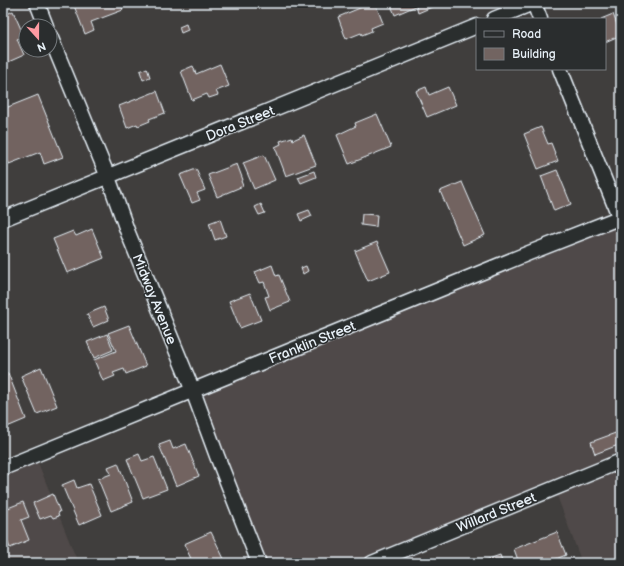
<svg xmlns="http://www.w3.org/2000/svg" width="624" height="566" font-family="'Balsamiq Sans',sans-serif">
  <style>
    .built { fill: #4f4948 }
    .building { fill: #726461; stroke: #e8f1f8 }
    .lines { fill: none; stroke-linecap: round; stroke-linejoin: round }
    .minor-casing { stroke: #e8f1f8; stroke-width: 17 }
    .minor { stroke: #2a2d2e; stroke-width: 14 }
    .labels { text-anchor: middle; stroke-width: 3; stroke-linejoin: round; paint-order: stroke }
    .street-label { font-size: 14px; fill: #e8f1f8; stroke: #2a2d2e }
  </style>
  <rect width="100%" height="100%" fill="#403e3d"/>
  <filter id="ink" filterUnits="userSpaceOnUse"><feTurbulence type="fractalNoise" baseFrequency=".025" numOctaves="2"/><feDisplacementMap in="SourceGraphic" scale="8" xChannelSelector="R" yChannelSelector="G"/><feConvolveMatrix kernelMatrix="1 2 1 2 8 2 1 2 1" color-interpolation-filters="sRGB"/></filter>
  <g filter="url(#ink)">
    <path class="built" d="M 613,220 L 621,240 L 621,563 L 582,563 L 553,485 L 366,563 L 253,563 L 186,395 Z
      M 35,455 L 78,563 L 3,563 L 3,468 Z"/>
    <path class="building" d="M 73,3 L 121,3 L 123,10 L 91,22 L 94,30 L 85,34 Z
      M 372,3 L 375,3 L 383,23 L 371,28 L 372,31 L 362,35 L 361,33 L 346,39 L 338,17 Z
      M 390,3 L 430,3 L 432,7 L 418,13 L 416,6 L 395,15 Z
      M 13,11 L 24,36 L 17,39 L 24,55 L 6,63 L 3,55 L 3,16 Z
      M 613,14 L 621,35 L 605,42 L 605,19 L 601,19 Z
      M 186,24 L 188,30 L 181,33 L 179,27 Z
      M 220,64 L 229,86 L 216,91 L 218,95 L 209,98 L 207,94 L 192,100 L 181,71 L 193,66 L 196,74 Z
      M 147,68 L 150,77 L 143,80 L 140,71 Z
      M 426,87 L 429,95 L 448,87 L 456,105 L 427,117 L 416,91 Z
      M 157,91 L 165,113 L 149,119 L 150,121 L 138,126 L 137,124 L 127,128 L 119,106 Z
      M 38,95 L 63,157 L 44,164 L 40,152 L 9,164 L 3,150 L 3,109 Z
      M 377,114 L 391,147 L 349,164 L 337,135 L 356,126 L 355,123 Z
      M 541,127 L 548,144 L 551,143 L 558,161 L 538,169 L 524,134 Z
      M 304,135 L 316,165 L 286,176 L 275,147 L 281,144 L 280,141 L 292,137 L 293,140 Z
      M 264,155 L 275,180 L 254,189 L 243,163 Z
      M 237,164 L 243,180 L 241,181 L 243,186 L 217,197 L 208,175 Z
      M 196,169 L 205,190 L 197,193 L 200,200 L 192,203 L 180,175 Z
      M 557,170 L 571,204 L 554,211 L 541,176 Z
      M 314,171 L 316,177 L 301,183 L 298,177 Z
      M 462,182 L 485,235 L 463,245 L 440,191 Z
      M 261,204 L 265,213 L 259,215 L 255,207 Z
      M 309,210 L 312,216 L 301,221 L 298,214 Z
      M 362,214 L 377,215 L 376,227 L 361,225 Z
      M 220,219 L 226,236 L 215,240 L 209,223 Z
      M 92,229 L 104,258 L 67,273 L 53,239 L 73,231 L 76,236 Z
      M 377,242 L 390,272 L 368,281 L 355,251 Z
      M 272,265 L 276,276 L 279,275 L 290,302 L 270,310 L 265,297 L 269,296 L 264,282 L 260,283 L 255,272 Z
      M 306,266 L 308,271 L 303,274 L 301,268 Z
      M 250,293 L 261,320 L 240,328 L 229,301 Z
      M 104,307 L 109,320 L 93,327 L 87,314 Z
      M 129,325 L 146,366 L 126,374 L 124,369 L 113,373 L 115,376 L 103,381 L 94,360 L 116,351 L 108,333 Z
      M 107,334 L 113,350 L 94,358 L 87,342 Z
      M 41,367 L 57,406 L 37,414 L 21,376 Z
      M 8,373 L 26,419 L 7,427 L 3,415 L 3,374 Z
      M 621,431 L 621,444 L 595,454 L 591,442 Z
      M 170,441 L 173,449 L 186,444 L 199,476 L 176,486 L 159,445 Z
      M 139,454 L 142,461 L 154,457 L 167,489 L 143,498 L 127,459 Z
      M 118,463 L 133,502 L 111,511 L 98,479 L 111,474 L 108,467 Z
      M 74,480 L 77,488 L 89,484 L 102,515 L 79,525 L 62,485 Z
      M 53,494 L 60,512 L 58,513 L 59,516 L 53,518 L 51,515 L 40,519 L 33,503 Z
      M 23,502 L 29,517 L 21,520 L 29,540 L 10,548 L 3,531 L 3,510 Z
      M 211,532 L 226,563 L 193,563 L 184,544 Z
      M 557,532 L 566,555 L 546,563 L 519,563 L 514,549 Z
      M 500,555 L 503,563 L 477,563 Z"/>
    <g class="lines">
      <g class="minor-casing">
        <path id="minor" d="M 37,3 L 46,26
          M 534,3 L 540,19
          M 494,19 L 533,3
          M 50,36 L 108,177 L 128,233 L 193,391 L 217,456 L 259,563
          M 560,69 L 621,221
          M 3,219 L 477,26
          M 3,468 L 529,253 L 621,217
          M 372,563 L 621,461"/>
      </g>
      <use href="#minor" class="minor"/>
    </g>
  </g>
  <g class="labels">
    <g class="street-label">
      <text transform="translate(240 123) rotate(-22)" y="5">Dora Street</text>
      <text transform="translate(155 299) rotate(68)" y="5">Midway Avenue</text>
      <text transform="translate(312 342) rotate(-22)" y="5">Franklin Street</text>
      <text transform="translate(496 512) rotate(-22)" y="5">Willard Street</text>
    </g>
  </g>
  <rect width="624" height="566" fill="none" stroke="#2a2d2e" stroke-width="16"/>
  <rect x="8" y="8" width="608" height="550" fill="none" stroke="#e8f1f8" stroke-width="1.5" filter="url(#ink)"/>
  <rect x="476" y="18" width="130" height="52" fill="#2a2d2e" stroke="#767b7f"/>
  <rect x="484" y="31" width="20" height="6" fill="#2a2d2e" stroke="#767b7f"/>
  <text x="512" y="38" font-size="12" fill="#e8f1f8">Road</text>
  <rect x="484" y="48" width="20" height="12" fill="#726461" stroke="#767b7f"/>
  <text x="512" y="58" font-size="12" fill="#e8f1f8">Building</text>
  <g transform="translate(38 38) rotate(159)"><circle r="19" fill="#2a2d2e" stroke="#767b7f"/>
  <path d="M0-3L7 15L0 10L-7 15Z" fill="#ff9aa2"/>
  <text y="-6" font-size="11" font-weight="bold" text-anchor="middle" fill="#e8f1f8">N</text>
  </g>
</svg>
